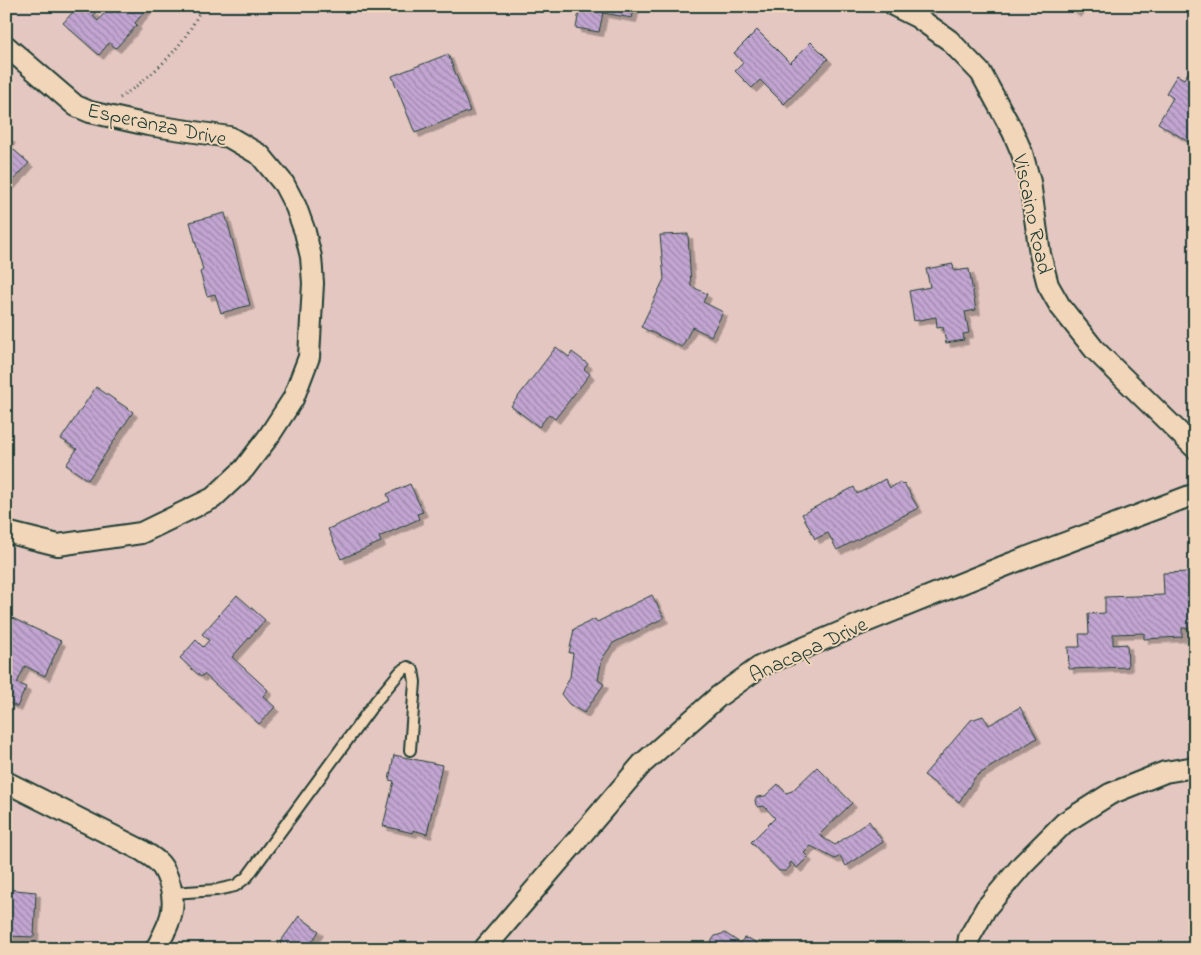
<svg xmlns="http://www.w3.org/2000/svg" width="1201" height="955" font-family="'Indie Flower',sans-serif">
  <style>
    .building { fill: url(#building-back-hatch); stroke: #1f3d34; filter: url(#shadow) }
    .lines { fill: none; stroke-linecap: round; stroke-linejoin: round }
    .service-casing { stroke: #1f3d34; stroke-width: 14 }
    .minor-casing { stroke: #1f3d34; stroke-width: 24 }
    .path { stroke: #1f3d34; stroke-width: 3; stroke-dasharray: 1 4; stroke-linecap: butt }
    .service { stroke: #f2d6b9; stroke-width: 10 }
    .minor { stroke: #f2d6b9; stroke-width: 20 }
    .labels { text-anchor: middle; stroke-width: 4; stroke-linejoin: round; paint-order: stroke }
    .street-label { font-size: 21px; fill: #1f3d34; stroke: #f2d6b9 }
  </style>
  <defs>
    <pattern id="building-back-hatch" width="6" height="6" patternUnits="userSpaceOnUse" patternTransform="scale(1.25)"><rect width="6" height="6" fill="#c2a5d1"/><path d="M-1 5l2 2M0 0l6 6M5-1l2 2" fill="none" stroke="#9d88aa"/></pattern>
    <filter id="shadow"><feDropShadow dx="4.5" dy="4.5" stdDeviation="0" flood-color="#0004"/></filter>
  </defs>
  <rect width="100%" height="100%" fill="#e4c7c0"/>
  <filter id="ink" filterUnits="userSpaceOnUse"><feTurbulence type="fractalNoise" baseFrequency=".02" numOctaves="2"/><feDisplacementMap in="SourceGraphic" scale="10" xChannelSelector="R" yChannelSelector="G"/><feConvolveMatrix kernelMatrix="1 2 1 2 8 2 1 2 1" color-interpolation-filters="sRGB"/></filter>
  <g filter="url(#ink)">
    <path class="building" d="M 72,6 L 87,6 L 95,13 L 93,16 L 98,21 L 105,12 L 101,8 L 103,6 L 149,6 L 135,23 L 137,25 L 116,48 L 109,43 L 99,55 L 63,23 L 74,11 Z
      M 580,6 L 635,6 L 632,18 L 603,13 L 599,32 L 576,28 Z
      M 1068,6 L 1081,6 L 1076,13 Z
      M 757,30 L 790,63 L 811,42 L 828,59 L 784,104 L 760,80 L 752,88 L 735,71 L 743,63 L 734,53 Z
      M 448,54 L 470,111 L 415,133 L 392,76 Z
      M 1195,62 L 1195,140 L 1192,144 L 1158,123 L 1173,98 L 1166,93 L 1177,75 L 1184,79 Z
      M 6,135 L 11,139 L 7,144 L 29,163 L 6,189 Z
      M 225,213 L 250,305 L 221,313 L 215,294 L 207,296 L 200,272 L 203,270 L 190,222 Z
      M 688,234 L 691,286 L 707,294 L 703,302 L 723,312 L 711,336 L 692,327 L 682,347 L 641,327 L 664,279 L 660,235 Z
      M 953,264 L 954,271 L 969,269 L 976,310 L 965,312 L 969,333 L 963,334 L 964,340 L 946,343 L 943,327 L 937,328 L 936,317 L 914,321 L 909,291 L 930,287 L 926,269 Z
      M 556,347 L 569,357 L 572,352 L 588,364 L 584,369 L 590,374 L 555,419 L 549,414 L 539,427 L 511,406 Z
      M 96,387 L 133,412 L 88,480 L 66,465 L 77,449 L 61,439 Z
      M 885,479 L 890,488 L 900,482 L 902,485 L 904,483 L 918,508 L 837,550 L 828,533 L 815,539 L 802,514 L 854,487 L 857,494 Z
      M 410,484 L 423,512 L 417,514 L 419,519 L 379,537 L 381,542 L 341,559 L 328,529 L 390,501 L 387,494 Z
      M 1190,572 L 1192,628 L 1182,628 L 1182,637 L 1144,639 L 1144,633 L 1113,634 L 1113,645 L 1127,644 L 1128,667 L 1069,669 L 1068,647 L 1080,647 L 1079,634 L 1089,634 L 1088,614 L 1105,613 L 1105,597 L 1164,595 L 1163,573 Z
      M 237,595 L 265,620 L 232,657 L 268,690 L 263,696 L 275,707 L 259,724 L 204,674 L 201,677 L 180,658 L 196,640 L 203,647 L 209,640 L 202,634 Z
      M 652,595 L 664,618 L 613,643 L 602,659 L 600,669 L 598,680 L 604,684 L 584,713 L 569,704 L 561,694 L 570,677 L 573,653 L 569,653 L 574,629 L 595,619 L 597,622 Z
      M 6,615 L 61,641 L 45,676 L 25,666 L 17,683 L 26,687 L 17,707 L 6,701 Z
      M 1020,707 L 1037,738 L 976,776 L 959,802 L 924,775 L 971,720 L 983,716 L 989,725 Z
      M 394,755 L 442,765 L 427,834 L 413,830 L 413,833 L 383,826 L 394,781 L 389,780 Z
      M 817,767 L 852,803 L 819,835 L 835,845 L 869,821 L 883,842 L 846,866 L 840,856 L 835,859 L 811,846 L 804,853 L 808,857 L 797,868 L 791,862 L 790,863 L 790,867 L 785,871 L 779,871 L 751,842 L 775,818 L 764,806 L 758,807 L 756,805 L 755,800 L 757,797 L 765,796 L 778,784 L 786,793 L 792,791 Z
      M 6,889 L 36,892 L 34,937 L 6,936 Z
      M 299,916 L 319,931 L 307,949 L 275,949 Z
      M 725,933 L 740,943 L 744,938 L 750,939 L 758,944 L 761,949 L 710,949 L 708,946 L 715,936 Z"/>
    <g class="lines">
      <g class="service-casing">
        <path id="service" d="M 172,893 L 217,890 L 235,886 L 247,877 L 376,701 L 401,671 L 408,667 L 413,670 L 415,682 L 410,750"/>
      </g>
      <g class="minor-casing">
        <path id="minor" d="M 895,6 L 917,17 L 949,40 L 981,73 L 1013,132 L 1022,153 L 1030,182 L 1040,254 L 1048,285 L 1060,306 L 1094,349 L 1195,448
          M 6,46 L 76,106 L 90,112 L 148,125 L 229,137 L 260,155 L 284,184 L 296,207 L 305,232 L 311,257 L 313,283 L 309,357 L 293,399 L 269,436 L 244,469 L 213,498 L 141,533 L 58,545 L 6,532
          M 6,782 L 141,850 C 147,854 155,858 160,864 C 165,870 168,878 170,885 C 178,911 167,927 156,949
          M 484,949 L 642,764 L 719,696 L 761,666 L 858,625 L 1012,563 L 1195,494
          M 967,949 L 969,938 L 986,908 L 1023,864 L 1064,823 L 1110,794 L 1165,772 L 1195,767"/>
      </g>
      <path class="path" d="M 120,98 C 155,73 185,47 202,6"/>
      <use href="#service" class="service"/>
      <use href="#minor" class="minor"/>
    </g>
  </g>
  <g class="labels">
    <g class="street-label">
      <text transform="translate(157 124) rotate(12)" y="7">Esperanza Drive</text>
      <text transform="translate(1033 214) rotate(78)" y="7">Viscaino Road</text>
      <text transform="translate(808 649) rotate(-25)" y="7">Anacapa Drive</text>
    </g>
  </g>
  <rect width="1201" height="955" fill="none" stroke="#f2d6b9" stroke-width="25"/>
  <rect x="12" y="12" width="1176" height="930" fill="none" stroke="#1f3d34" stroke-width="2" filter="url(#ink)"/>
</svg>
